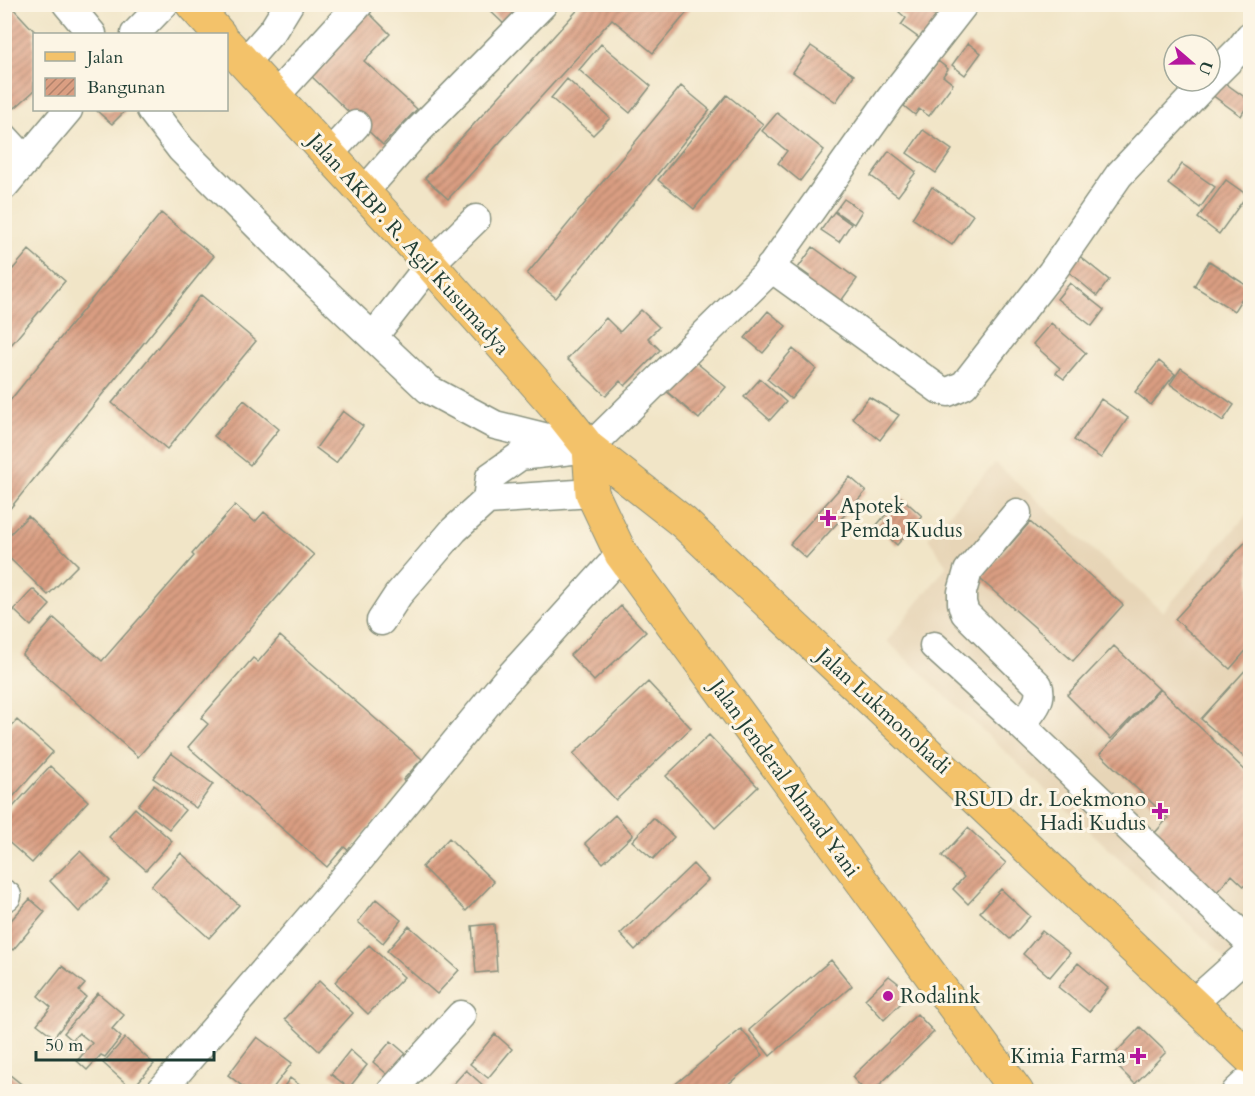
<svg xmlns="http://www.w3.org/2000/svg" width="1255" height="1096" font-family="Cardo,serif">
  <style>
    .built { fill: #e7d5b7 }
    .building { fill: url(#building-hatch) }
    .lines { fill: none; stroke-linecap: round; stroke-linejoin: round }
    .minor-casing { stroke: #88917e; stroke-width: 31 }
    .major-casing { stroke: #88917e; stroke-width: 35 }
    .minor { stroke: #fff; stroke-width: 28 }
    .major { stroke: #f3c26a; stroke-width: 33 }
    .poi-dot { fill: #b5179e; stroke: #fcf5e5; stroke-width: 2 }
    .labels { text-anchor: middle; stroke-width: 6; stroke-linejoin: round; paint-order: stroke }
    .street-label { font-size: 21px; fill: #1f3d34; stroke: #fcf5e5 }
    .poi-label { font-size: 21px; fill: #1f3d34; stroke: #fcf5e5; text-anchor: start }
  </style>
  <defs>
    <pattern id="building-hatch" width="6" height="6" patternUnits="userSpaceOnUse" patternTransform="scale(1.5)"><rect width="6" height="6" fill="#da9e82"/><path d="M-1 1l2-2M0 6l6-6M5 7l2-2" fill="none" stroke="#b0826b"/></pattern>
  </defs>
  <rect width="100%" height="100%" fill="#fcf5e5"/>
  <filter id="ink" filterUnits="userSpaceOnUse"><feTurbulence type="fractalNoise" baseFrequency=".0167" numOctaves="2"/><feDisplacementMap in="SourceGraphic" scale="12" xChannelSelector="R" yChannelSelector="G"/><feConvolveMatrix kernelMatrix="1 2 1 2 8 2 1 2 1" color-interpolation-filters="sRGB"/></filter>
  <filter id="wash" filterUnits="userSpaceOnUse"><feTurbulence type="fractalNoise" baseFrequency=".008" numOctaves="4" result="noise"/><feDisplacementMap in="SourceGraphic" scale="24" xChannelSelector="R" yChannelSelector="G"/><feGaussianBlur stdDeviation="1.35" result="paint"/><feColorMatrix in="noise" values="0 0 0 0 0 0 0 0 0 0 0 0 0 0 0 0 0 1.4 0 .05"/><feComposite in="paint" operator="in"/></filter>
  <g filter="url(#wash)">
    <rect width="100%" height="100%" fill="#f1e5c7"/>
    <path class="built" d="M 995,463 L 1163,612 L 1250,511 L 1250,981 L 887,641 L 947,566 L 928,538 Z"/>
    <g id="blocks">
      <path class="building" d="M 483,4 L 532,4 L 509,29 Z
        M 583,4 L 652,4 L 655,7 L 657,4 L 694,4 L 653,53 L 612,19 L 448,199 L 425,178 Z
        M 905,4 L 919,4 L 942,21 L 926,43 L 901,25 L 906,18 L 899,12 Z
        M 926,4 L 954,4 L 944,18 Z
        M 10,5 L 37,34 L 34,34 L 34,91 L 15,108 L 4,96 L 4,10 Z
        M 368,12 L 390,34 L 364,61 L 417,109 L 383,145 L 308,73 Z
        M 968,43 L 981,53 L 965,75 L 952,65 Z
        M 601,44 L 651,86 L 630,113 L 579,70 Z
        M 811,46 L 854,75 L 836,102 L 793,72 Z
        M 938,61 L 948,69 L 943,76 L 953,84 L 929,116 L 919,109 L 915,115 L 904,106 Z
        M 1218,78 L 1250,101 L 1241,116 L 1208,92 Z
        M 567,79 L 610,118 L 593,135 L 551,98 Z
        M 681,86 L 710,110 L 556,298 L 527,274 Z
        M 727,95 L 763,124 L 694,209 L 658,180 Z
        M 98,110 L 126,110 L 112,124 L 97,111 Z
        M 777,113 L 824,150 L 800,181 L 778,163 L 787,151 L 762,131 Z
        M 923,130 L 952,150 L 936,173 L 907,153 Z
        M 889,151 L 916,172 L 898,196 L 871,176 Z
        M 1182,164 L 1215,187 L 1200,208 L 1168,184 Z
        M 1226,180 L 1247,195 L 1219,234 L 1198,218 Z
        M 932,187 L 973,215 L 952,245 L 912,218 Z
        M 844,199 L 862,211 L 854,224 L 835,211 Z
        M 834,212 L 851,224 L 839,242 L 821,230 Z
        M 161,213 L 214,256 L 4,516 L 4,408 Z
        M 813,247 L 857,279 L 836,308 L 803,284 L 809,276 L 798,268 Z
        M 29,250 L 65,281 L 11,345 L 4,340 L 4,262 L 13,269 Z
        M 1077,254 L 1109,280 L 1097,296 L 1065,269 Z
        M 1209,261 L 1249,287 L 1234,311 L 1194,286 Z
        M 1070,283 L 1104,310 L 1092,326 L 1057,299 Z
        M 201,295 L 256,341 L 167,449 L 112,403 Z
        M 641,310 L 659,327 L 648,338 L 660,350 L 625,386 L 620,381 L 606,396 L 567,359 L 606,318 L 620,332 Z
        M 768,311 L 786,326 L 763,353 L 745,338 Z
        M 1051,323 L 1086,353 L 1064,379 L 1056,373 L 1060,368 L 1033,344 Z
        M 793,349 L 816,369 L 791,399 L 767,379 Z
        M 692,359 L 726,387 L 699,419 L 665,390 Z
        M 1159,361 L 1175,374 L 1151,405 L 1135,392 Z
        M 1181,368 L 1234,405 L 1223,421 L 1170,384 Z
        M 760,379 L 786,402 L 770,420 L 744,397 Z
        M 869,397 L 899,415 L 880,440 L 852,418 Z
        M 1101,399 L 1128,418 L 1101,458 L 1074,440 Z
        M 244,400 L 279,429 L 250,465 L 214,436 Z
        M 343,411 L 363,426 L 336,463 L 316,448 Z
        M 850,477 L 866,491 L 806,558 L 790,544 Z
        M 901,497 L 922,516 L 897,545 L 876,526 Z
        M 235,505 L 255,522 L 264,512 L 314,555 L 138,757 L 22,655 L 54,618 L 102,661 L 194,556 L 192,554 Z
        M 28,516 L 78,565 L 48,595 L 4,553 L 4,540 Z
        M 1030,522 L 1123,605 L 1073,661 L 980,579 Z
        M 1250,537 L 1250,646 L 1230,669 L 1175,619 Z
        M 33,589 L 50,605 L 31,626 L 14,610 Z
        M 621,606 L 646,632 L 594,681 L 570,655 Z
        M 280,636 L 422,759 L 403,780 L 407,783 L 349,851 L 344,847 L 327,867 L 188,747 L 208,724 L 201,718 L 253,658 L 258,662 Z
        M 1114,646 L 1159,689 L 1111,739 L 1067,695 Z
        M 1250,665 L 1250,757 L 1244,757 L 1201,719 Z
        M 648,682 L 691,728 L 616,800 L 573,754 Z
        M 1160,689 L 1250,775 L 1250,892 L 1232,875 L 1215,894 L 1153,835 L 1168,818 L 1100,754 Z
        M 17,720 L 53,752 L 4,807 L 4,734 Z
        M 709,735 L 758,787 L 715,828 L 666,776 Z
        M 171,753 L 213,784 L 196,808 L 153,778 Z
        M 50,766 L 88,801 L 32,863 L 4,838 L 4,817 Z
        M 154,785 L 185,810 L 169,829 L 138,805 Z
        M 135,808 L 172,841 L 146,870 L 109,837 Z
        M 615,815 L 633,835 L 603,863 L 585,843 Z
        M 653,818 L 674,837 L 653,859 L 632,841 Z
        M 968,828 L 1006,863 L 968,904 L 953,889 L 964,877 L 942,856 Z
        M 449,838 L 494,882 L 466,911 L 422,867 Z
        M 80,851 L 110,881 L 79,912 L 50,881 Z
        M 181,853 L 239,905 L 209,938 L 151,886 Z
        M 693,864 L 708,880 L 635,950 L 620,934 Z
        M 1001,889 L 1030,916 L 1010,939 L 980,912 Z
        M 30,899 L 45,912 L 13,950 L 4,942 L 4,928 Z
        M 376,899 L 401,920 L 383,943 L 358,922 Z
        M 494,924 L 497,971 L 476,973 L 472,926 Z
        M 409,926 L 459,970 L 437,994 L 387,951 Z
        M 1042,931 L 1070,953 L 1050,977 L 1023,954 Z
        M 369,945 L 404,977 L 368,1014 L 335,982 Z
        M 831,960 L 852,986 L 770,1056 L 749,1030 Z
        M 1078,963 L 1108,988 L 1089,1012 L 1058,987 Z
        M 62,966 L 85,984 L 79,991 L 86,997 L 54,1037 L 37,1024 L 51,1007 L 38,996 Z
        M 889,976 L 911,993 L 884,1020 L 865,999 Z
        M 319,981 L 353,1013 L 319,1051 L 285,1019 Z
        M 98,993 L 124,1015 L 112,1029 L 121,1037 L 105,1057 L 101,1055 L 87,1070 L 77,1061 L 92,1043 L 79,1033 L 72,1040 L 64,1033 Z
        M 917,1014 L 934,1032 L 872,1092 L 866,1092 L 852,1077 Z
        M 1140,1027 L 1166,1052 L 1135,1084 L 1110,1059 Z
        M 741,1029 L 763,1055 L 719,1092 L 666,1092 Z
        M 495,1034 L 512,1049 L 488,1078 L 470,1064 Z
        M 257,1037 L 292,1063 L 270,1092 L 250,1092 L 228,1075 Z
        M 125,1038 L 154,1064 L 132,1089 L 103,1063 Z
        M 391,1041 L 406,1054 L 388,1075 L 373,1062 Z
        M 350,1050 L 367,1065 L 349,1088 L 331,1074 Z
        M 4,1070 L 26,1088 L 23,1092 L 4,1092 Z
        M 466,1070 L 485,1087 L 481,1092 L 446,1092 Z
        M 290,1078 L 309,1092 L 280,1092 Z"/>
    </g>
  </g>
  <g filter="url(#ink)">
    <use href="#blocks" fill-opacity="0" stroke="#88917e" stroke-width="1.5"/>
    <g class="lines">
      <g class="minor-casing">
        <path id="minor" d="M 67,4 L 92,34
          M 135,34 L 164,4
          M 245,62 L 273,30 L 289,4
          M 1210,79 L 1240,49 L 1250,36
          M 275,96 L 359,4
          M 151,110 L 181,149 L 305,273 L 428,389 L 495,425 L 572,444
          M 4,137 L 26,161
          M 329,154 L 356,125
          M 4,186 L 68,110
          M 363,193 L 414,135 L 543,4
          M 770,267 L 940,390 L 948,392 L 964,385 L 1052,272 L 1119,175 L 1208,81
          M 373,337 L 430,264 L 476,219
          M 487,500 L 490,477 L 520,456 L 589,448 L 765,275 L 890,99 L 964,4
          M 1017,513 L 968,571 L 962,592 L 962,603 L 965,613 L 1038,685 C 1044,701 1030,713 1021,725
          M 381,621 L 398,595 L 454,530 L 487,500 L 592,493
          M 934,646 L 1021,725 L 1250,943
          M 4,894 L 7,896
          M 1193,1003 L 1250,952
          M 160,1092 L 340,883 L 504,683 L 621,554
          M 391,1092 L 461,1015
          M 1236,1092 L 1250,1079"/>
      </g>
      <g class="major-casing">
        <path id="major" d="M 192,4 L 219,34
          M 226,43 L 430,264 L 554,404 L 589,448 L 683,522 L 1250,1058
          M 589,448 L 592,493 L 621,554 L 1017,1092"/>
      </g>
      <use href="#minor" class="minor"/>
      <use href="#major" class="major"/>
    </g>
  </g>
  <g class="poi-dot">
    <path d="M825 509h6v6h6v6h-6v6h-6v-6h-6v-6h6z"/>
    <path d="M1157 802h6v6h6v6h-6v6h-6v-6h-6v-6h6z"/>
    <circle cx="888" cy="996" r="6"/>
    <path d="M1135 1047h6v6h6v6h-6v6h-6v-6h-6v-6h6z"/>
  </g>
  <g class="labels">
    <g class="street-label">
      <text transform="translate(409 244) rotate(48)" y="7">Jalan AKBP. R. Agil Kusumadya</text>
      <text transform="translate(884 711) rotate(43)" y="7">Jalan Lukmonohadi</text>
      <text transform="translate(785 778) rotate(54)" y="7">Jalan Jenderal Ahmad Yani</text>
    </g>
    <g class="poi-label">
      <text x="840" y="513">Apotek<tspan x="840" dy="24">Pemda Kudus</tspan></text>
      <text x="1146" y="806" text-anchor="end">RSUD dr. Loekmono<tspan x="1146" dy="24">Hadi Kudus</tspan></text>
      <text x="900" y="1003">Rodalink</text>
      <text x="1126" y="1063" text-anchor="end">Kimia Farma</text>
    </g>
  </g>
  <rect width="1255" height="1096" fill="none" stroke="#fcf5e5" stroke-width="24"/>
  <rect x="33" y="33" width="195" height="78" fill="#fcf5e5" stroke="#a4ab9e" stroke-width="1.5"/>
  <rect x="45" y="52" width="30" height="9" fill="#f3c26a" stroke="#a4ab9e" stroke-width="1.5"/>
  <text x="87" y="63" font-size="18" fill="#1f3d34">Jalan</text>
  <rect x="45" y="78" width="30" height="18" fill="url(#building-hatch)" stroke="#a4ab9e" stroke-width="1.5"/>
  <text x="87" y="93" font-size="18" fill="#1f3d34">Bangunan</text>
  <g transform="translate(1192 63) rotate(110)"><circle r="28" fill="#fcf5e5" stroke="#a4ab9e" stroke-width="1.5"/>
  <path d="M0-4.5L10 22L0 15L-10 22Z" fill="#b5179e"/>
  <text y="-9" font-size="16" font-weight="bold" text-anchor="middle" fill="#1f3d34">U</text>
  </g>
  <path d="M36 1051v9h178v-9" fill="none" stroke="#1f3d34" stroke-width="3"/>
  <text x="45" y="1051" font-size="18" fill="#1f3d34" stroke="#fcf5e5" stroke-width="4.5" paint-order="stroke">50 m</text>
</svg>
